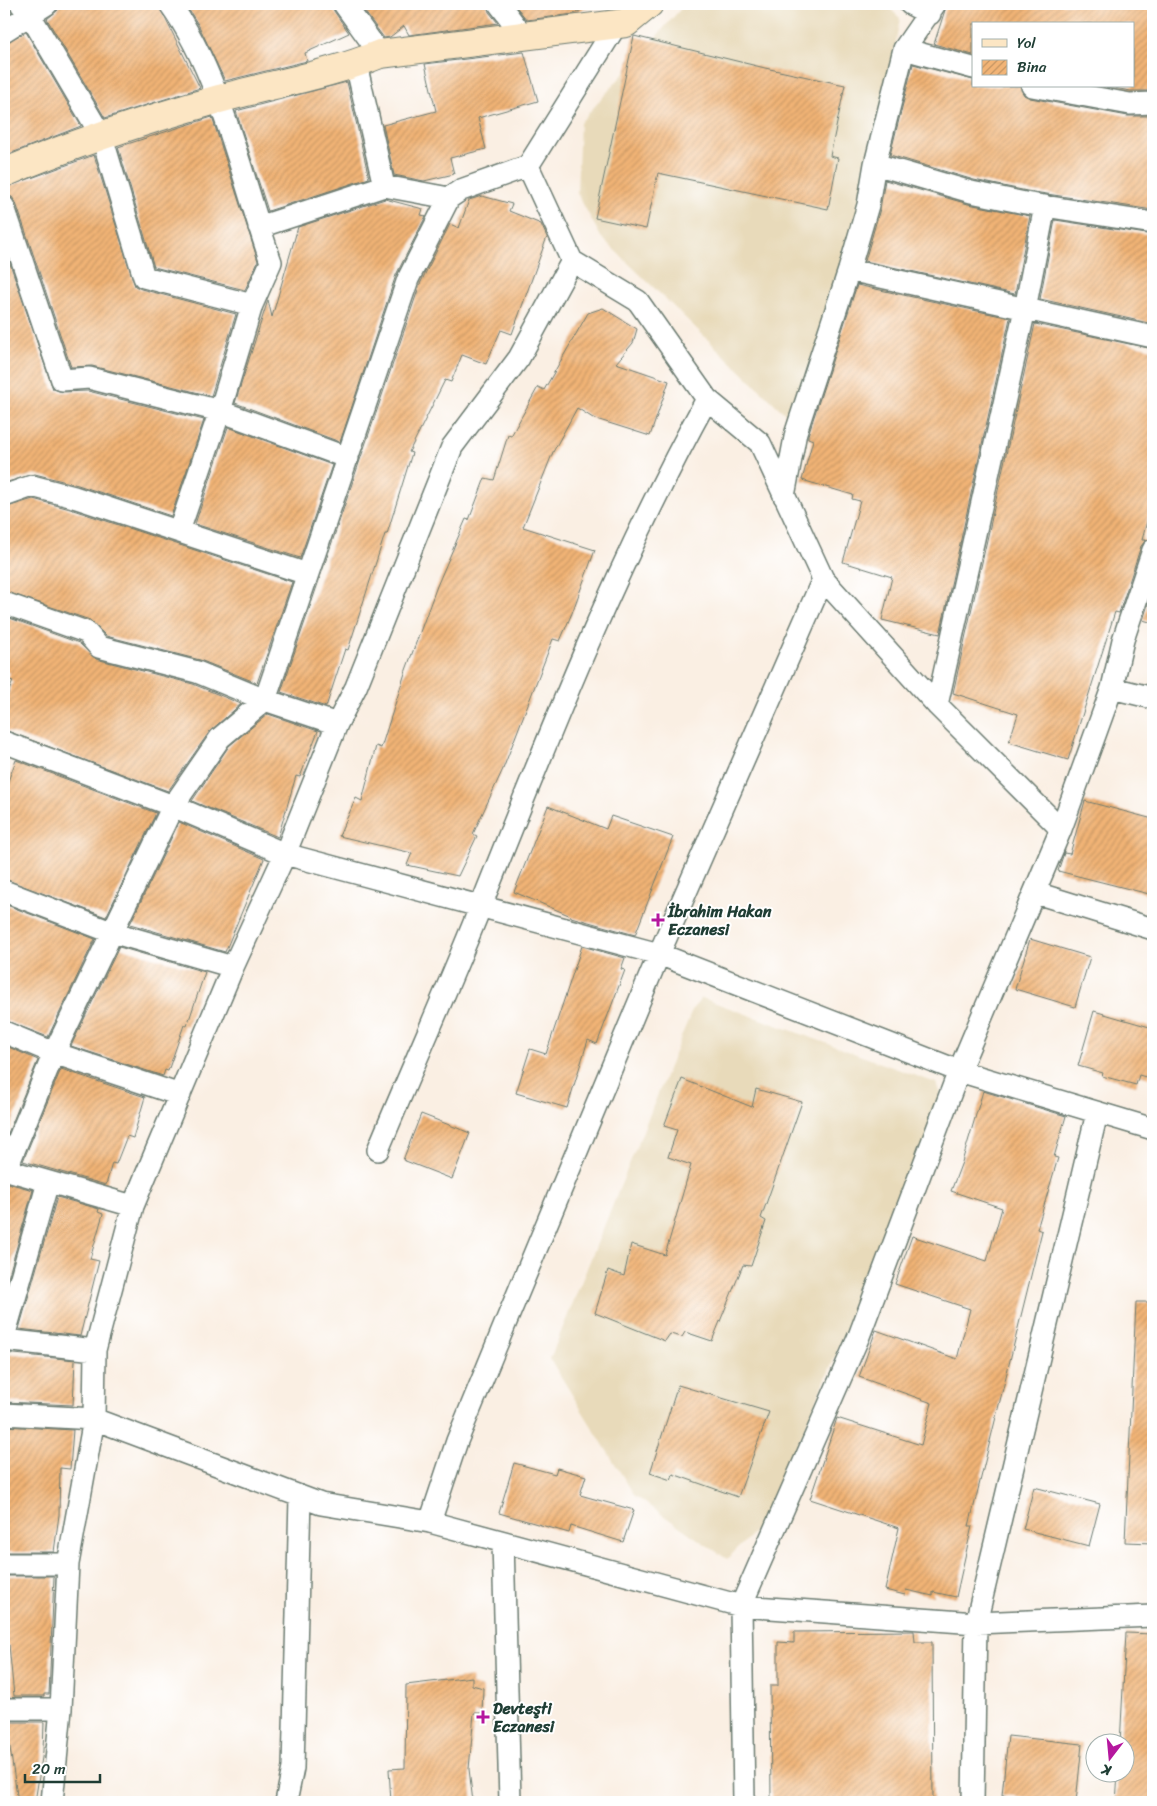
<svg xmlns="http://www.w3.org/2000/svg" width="1157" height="1806" font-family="Sriracha,sans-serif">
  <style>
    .built { fill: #e8daba }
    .building { fill: url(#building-hatch) }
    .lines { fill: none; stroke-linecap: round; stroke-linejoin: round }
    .street-casing { stroke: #6c7b71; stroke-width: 24 }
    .secondary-casing { stroke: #6c7b71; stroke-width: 30 }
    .street { stroke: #fff; stroke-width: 21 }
    .secondary { stroke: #fce6c4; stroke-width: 28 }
    .poi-dot { fill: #b5179e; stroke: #fff; stroke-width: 2 }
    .labels { text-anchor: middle; stroke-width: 4; stroke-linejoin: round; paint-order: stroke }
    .poi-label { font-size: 16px; font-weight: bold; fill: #1f3d34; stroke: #fff; text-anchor: start }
  </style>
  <defs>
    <pattern id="building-hatch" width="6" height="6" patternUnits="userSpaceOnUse" patternTransform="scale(1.25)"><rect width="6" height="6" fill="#f2b476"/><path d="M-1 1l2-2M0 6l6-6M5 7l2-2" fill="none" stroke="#c39462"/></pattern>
  </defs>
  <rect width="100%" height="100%" fill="#fff"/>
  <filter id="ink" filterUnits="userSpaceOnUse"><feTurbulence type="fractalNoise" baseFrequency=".02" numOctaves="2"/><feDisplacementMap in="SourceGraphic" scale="10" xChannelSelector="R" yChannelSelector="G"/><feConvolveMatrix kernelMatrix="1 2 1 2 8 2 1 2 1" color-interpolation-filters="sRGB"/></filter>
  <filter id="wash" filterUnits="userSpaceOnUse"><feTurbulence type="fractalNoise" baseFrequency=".0096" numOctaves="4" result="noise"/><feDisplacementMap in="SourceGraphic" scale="20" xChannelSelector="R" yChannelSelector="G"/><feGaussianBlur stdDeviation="1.12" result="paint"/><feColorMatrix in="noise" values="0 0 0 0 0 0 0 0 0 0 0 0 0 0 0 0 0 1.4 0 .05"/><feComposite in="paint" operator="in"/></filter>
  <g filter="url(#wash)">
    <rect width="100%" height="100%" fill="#faefe3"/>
    <path class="built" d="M 685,4 L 885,4 L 900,18 L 869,199 L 803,431 L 601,237 L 577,193 L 580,123 Z
      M 702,998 L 936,1083 L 944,1101 L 765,1521 L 727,1559 L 635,1496 L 550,1359 L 693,1008 Z"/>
    <g id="blocks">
      <path class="building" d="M 4,4 L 9,4 L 11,12 L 4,16 Z
        M 59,4 L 158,4 L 200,88 L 105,118 L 47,19 L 58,10 Z
        M 185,4 L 332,4 L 334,11 L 349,33 L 305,53 L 307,61 L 225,81 L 199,26 Z
        M 359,4 L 487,4 L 489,12 L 498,23 L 409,35 L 404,26 L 390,37 L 384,38 Z
        M 514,4 L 593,4 L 574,14 L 527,20 Z
        M 947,4 L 1153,4 L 1153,91 L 1131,91 L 1103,86 L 1133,86 L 1133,24 L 973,24 L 973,55 L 934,44 Z
        M 26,32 L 81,126 L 4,156 L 4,43 Z
        M 634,36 L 765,68 L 845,85 L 830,156 L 838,158 L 828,209 L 658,173 L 646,229 L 595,218 Z
        M 524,52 L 538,101 L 478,118 L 486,149 L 450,158 L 454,174 L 424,181 L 394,175 L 383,125 L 436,111 L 425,64 Z
        M 913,64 L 973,80 L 973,86 L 1020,86 L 1024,95 L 1030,98 L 1128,116 L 1153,116 L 1153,210 L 1027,191 L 974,180 L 890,155 Z
        M 347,82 L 369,178 L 268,211 L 236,111 Z
        M 212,117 L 258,261 L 245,290 L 154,267 L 118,147 Z
        M 94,155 L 135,286 L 141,289 L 236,314 L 211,396 L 92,366 L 71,367 L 16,203 L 12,197 L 4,195 L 4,188 Z
        M 885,180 L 968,204 L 1030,216 L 1015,294 L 865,261 L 880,209 Z
        M 482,196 L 512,204 L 509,211 L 541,224 L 547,237 L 512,334 L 501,330 L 486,364 L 462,355 L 451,382 L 445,380 L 409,452 L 412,453 L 387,534 L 385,534 L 348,650 L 345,649 L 326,707 L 281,692 L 420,284 L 450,224 L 459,228 L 469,200 Z
        M 385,199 L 423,209 L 421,215 L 426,216 L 396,275 L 340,442 L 235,403 L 268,300 L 272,317 L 298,227 Z
        M 1055,220 L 1153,235 L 1153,324 L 1040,299 Z
        M 4,246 L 53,389 L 63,392 L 88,391 L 204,420 L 171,516 L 78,485 L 35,474 L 4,483 Z
        M 857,285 L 1010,318 L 940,634 L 882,620 L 892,577 L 843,562 L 860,501 L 852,499 L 853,495 L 802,480 L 813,440 L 808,438 L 808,435 Z
        M 603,308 L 637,329 L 633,343 L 616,363 L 669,381 L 650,436 L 593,418 L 577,408 L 553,452 L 523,527 L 595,550 L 572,613 L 560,641 L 553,639 L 503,769 L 473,834 L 477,836 L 458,876 L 407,865 L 412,853 L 339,836 L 356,798 L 362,801 L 376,746 L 381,748 L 406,670 L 437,586 L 466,519 L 469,520 L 485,478 L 494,480 L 508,435 L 511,436 L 538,387 L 544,390 L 588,313 Z
        M 1035,324 L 1153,349 L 1153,499 L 1142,540 L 1146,540 L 1141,546 L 1119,613 L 1115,612 L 1068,760 L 1009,742 L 1018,714 L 953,693 Z
        M 228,427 L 332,465 L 300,558 L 195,524 Z
        M 33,499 L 70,509 L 292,582 L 257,683 L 200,660 L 106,636 L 90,620 L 4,591 L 4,508 Z
        M 1153,589 L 1153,623 L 1143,620 Z
        M 4,616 L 79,643 L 96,659 L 193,684 L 241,704 L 210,731 L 168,791 L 4,730 L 4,704 L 13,681 L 7,679 L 10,673 L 4,671 Z
        M 268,714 L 318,731 L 300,777 L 296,776 L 278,837 L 192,801 L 229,746 Z
        M 16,760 L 156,813 L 106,917 L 4,879 L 4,792 Z
        M 1085,801 L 1153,819 L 1153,895 L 1058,871 L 1064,853 L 1070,854 Z
        M 548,806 L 606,829 L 611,816 L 673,837 L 635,935 L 571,917 L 571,916 L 514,892 Z
        M 179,822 L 264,859 L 225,952 L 130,924 Z
        M 4,904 L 95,939 L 48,1037 L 4,1020 Z
        M 1030,939 L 1090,957 L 1075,1007 L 1015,989 Z
        M 582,946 L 625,958 L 621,969 L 625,970 L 597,1044 L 588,1040 L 567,1108 L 516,1093 L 530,1049 L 546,1054 Z
        M 119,947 L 205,972 L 187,1026 L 184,1025 L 168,1071 L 165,1070 L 163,1076 L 71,1046 Z
        M 1094,1011 L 1153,1028 L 1153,1063 L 1149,1078 L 1139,1075 L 1136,1085 L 1102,1076 L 1103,1073 L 1078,1066 Z
        M 4,1045 L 38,1060 L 4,1143 Z
        M 61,1069 L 145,1097 L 133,1138 L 127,1136 L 116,1164 L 112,1163 L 106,1185 L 23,1161 Z
        M 682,1079 L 752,1107 L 756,1089 L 802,1102 L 761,1218 L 766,1221 L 751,1266 L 743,1265 L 712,1341 L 685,1332 L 682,1337 L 670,1334 L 665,1341 L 595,1313 L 608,1270 L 624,1276 L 631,1244 L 665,1255 L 691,1165 L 668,1157 L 677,1130 L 664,1126 Z
        M 983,1091 L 1066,1116 L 1054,1157 L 1058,1158 L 1037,1229 L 1042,1231 L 969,1526 L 972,1526 L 956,1597 L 933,1592 L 933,1596 L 906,1590 L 905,1595 L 885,1590 L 899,1528 L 810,1499 L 837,1418 L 921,1445 L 932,1403 L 859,1377 L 876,1330 L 957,1359 L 970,1309 L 895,1284 L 912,1236 L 987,1261 L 1002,1208 L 951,1191 L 962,1162 Z
        M 421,1114 L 470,1133 L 452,1179 L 403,1160 Z
        M 4,1182 L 33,1190 L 4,1292 Z
        M 57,1197 L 99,1209 L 98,1212 L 103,1214 L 90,1259 L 99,1261 L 80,1336 L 19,1329 Z
        M 1136,1302 L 1153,1302 L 1153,1543 L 1125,1542 Z
        M 4,1353 L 75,1360 L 73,1405 L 4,1402 Z
        M 678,1385 L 769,1412 L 738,1497 L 673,1474 L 671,1480 L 650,1473 Z
        M 4,1426 L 73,1430 L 70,1469 L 60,1468 L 59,1515 L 54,1552 L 7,1552 L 7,1547 L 4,1547 Z
        M 514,1463 L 555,1474 L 557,1468 L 586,1476 L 580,1495 L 634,1510 L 623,1542 L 571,1526 L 569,1533 L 499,1513 Z
        M 1034,1487 L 1100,1504 L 1089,1546 L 1023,1529 Z
        M 6,1576 L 54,1576 L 49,1694 L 44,1694 L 44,1696 L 14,1696 L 9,1645 L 5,1645 Z
        M 914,1631 L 915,1642 L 932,1642 L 933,1802 L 771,1802 L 770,1686 L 778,1686 L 778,1642 L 794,1643 L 794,1632 Z
        M 1126,1633 L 1153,1634 L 1153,1802 L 1116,1802 L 1118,1774 L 1124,1774 L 1124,1744 L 1120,1744 Z
        M 472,1677 L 472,1685 L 483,1688 L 482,1713 L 474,1713 L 469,1769 L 473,1802 L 391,1802 L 389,1769 L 405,1768 L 406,1685 Z
        M 4,1722 L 44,1722 L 43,1751 L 35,1802 L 18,1802 L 9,1741 L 4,1741 Z
        M 1008,1736 L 1082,1744 L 1076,1802 L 1002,1795 Z"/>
    </g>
  </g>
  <g filter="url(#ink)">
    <use href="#blocks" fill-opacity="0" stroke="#6c7b71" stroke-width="1"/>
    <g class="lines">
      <g class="street-casing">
        <path id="street" d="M 21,4 L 30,15 L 102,137 L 144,277 L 252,305
          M 170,4 C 221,75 242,179 271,262 L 252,305 L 220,411 L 179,531
          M 344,4 L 380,54
          M 499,4 L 524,37
          M 910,4 L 930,14
          M 617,24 L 528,166 L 572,261 L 638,301 L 707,399 L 760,443 L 823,579 L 937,705 L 1061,829
          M 4,31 L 47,4
          M 904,49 L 973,68
          M 356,64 L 384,186
          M 1032,86 L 1130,104 L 1153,103
          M 875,164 L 971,192 L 1025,203 L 1153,223
          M 4,207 L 62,380 L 89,378 L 220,411 L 348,458
          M 259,227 L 384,186 L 449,198 L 461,190 L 528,166
          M 849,270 L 1153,337
          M 4,496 L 32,486 L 74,497 L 307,574
          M 784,496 L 796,432 L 849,270 L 868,205 L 875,164 L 904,49 L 935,4
          M 4,603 L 86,632 L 99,647 L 197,672 L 265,700 L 337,724
          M 1112,688 L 1153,698
          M 937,705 L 1025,309 L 1045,206
          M 4,742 L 173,806 L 285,854 L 659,954 L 959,1071 L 1153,1129
          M 4,891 L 111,932 L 233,967
          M 1036,893 L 1153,929
          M 4,1032 L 54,1053 L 180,1095
          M 378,1150 C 412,1068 449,986 482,903 C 550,732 618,560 707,399
          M 4,1169 L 133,1206
          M 6,1170 L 54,1053 L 173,806 L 220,738 L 265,700 L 408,279 L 449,198
          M 4,1337 L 48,1182
          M 4,1340 L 95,1350
          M 4,1414 L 94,1419 L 321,1504 L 430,1522 L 741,1606 L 976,1623 L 1153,1616
          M 430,1522 L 457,1441 L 508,1317 L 659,954 L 823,579
          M 503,1542 L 510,1802
          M 4,1564 L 68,1564
          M 4,1709 L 61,1709
          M 52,1802 L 61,1709 L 68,1564 L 94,1419 L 95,1350 L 133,1206 L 233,967 L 285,854 L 337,724 L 356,687 L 452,447 L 519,358 L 572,261
          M 286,1802 L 293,1768 L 300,1498
          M 744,1802 L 741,1606 L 859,1336 L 959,1071 L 1061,829 L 1112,688 L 1123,640 L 1153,550
          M 973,1802 L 976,1623 L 1097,1113"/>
      </g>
      <g class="secondary-casing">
        <path id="secondary" d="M 4,173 C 72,144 148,119 219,99 C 273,84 329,75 380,54 L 626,23 L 649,4"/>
      </g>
      <use href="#street" class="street"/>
      <use href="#secondary" class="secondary"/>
    </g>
  </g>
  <g class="poi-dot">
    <path d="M655.5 912.5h5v5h5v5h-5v5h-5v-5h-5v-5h5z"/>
    <path d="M480.5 1709.5h5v5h5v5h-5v5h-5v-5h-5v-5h5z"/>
  </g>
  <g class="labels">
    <g class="poi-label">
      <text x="668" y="917">İbrahim Hakan<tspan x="668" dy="18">Eczanesi</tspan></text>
      <text x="493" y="1714">Devteşti<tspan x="493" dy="18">Eczanesi</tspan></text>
    </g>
  </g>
  <rect width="1157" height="1806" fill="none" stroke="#fff" stroke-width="20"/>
  <rect x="972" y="22" width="162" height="65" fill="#ffffff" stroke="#a5b1ae"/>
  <rect x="982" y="39" width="25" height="8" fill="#fce6c4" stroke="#a5b1ae"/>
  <text x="1017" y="48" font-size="15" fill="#1f3d34">Yol</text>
  <rect x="982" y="60" width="25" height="15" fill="url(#building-hatch)" stroke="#a5b1ae"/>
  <text x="1017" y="72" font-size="15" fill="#1f3d34">Bina</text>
  <g transform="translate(1110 1758) rotate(196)"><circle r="24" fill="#ffffff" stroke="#a5b1ae"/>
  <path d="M0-4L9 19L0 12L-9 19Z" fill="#b5179e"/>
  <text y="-8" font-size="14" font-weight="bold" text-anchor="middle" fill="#1f3d34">K</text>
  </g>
  <path d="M25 1774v8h75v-8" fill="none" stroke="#1f3d34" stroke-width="2.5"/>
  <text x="32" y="1774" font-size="15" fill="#1f3d34" stroke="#ffffff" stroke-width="4" paint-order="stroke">20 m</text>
</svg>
